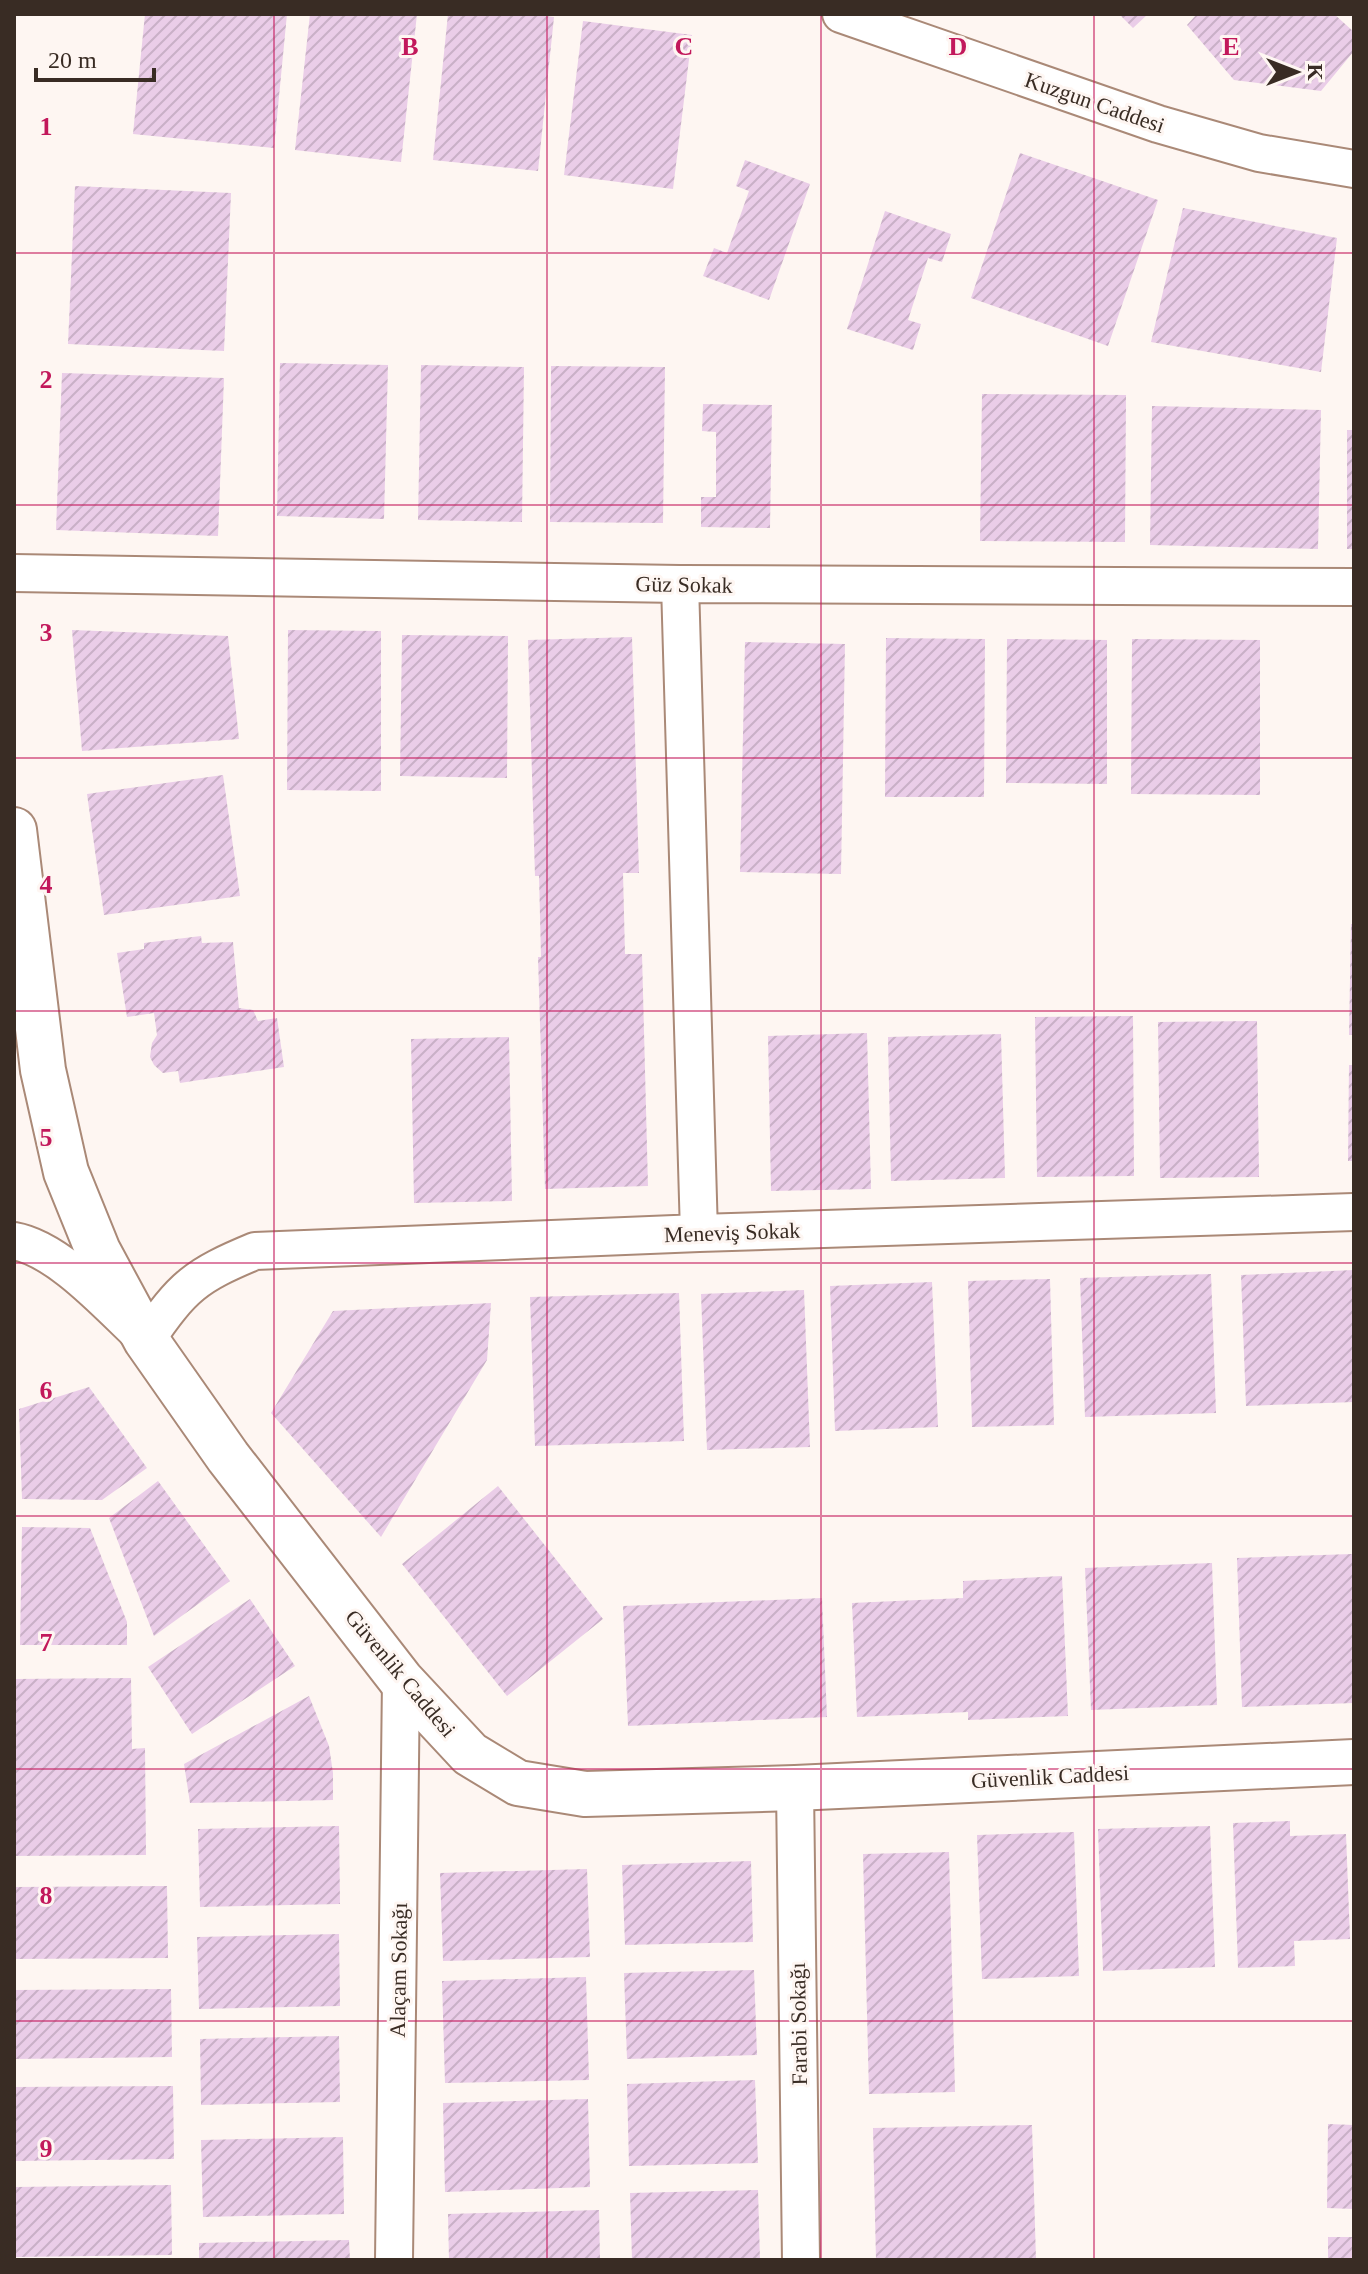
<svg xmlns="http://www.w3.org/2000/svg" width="1368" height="2274" font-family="'Times New Roman',serif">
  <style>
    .building { fill: url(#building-hatch) }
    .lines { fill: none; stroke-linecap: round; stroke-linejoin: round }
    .street-casing { stroke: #aa8977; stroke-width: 40 }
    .secondary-casing { stroke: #aa8977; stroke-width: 48 }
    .street { stroke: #fff; stroke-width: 36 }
    .secondary { stroke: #fff; stroke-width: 44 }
    .grid { fill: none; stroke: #c2185b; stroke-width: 2; stroke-opacity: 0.55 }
    .labels { text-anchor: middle; stroke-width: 6; stroke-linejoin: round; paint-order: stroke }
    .street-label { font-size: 22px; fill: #392c24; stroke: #fef6f2 }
    .grid-label { font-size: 26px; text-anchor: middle; font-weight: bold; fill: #c2185b; stroke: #fef6f2; stroke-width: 6; stroke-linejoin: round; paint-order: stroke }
  </style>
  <defs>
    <pattern id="building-hatch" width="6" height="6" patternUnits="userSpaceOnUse" patternTransform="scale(2)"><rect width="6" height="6" fill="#eacde8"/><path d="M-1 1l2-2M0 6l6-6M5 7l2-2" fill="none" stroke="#c9b0c7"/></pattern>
  </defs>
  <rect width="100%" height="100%" fill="#fef6f2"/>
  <path class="building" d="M 145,14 L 287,14 L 274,148 L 133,134 Z
    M 310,14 L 417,14 L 401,162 L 295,150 Z
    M 448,14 L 528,14 L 554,17 L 538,171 L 433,160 Z
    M 1119,14 L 1148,14 L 1133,28 Z
    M 1197,14 L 1334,14 L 1354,32 L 1354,51 L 1321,91 L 1234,80 L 1187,25 Z
    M 583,21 L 692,35 L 673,189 L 564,175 Z
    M 1020,153 L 1158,200 L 1108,346 L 971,298 Z
    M 745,160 L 810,184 L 769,300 L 703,276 L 714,248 L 727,253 L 749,191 L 736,186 Z
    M 75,186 L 231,193 L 224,351 L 68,344 Z
    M 1183,208 L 1337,238 L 1321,372 L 1151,342 Z
    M 885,211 L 951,234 L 942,262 L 928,258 L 908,320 L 921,324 L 913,350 L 847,329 Z
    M 280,363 L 388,365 L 384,519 L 277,516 Z
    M 421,365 L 524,367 L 522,522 L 418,520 Z
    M 551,366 L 665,367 L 663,523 L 550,522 Z
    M 62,373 L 224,378 L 218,536 L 56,530 Z
    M 982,394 L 1126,395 L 1125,542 L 980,541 Z
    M 703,404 L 772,405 L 770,528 L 701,527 L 701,497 L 716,497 L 716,432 L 702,431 Z
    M 1152,406 L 1321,410 L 1318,549 L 1150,545 Z
    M 1347,430 L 1354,430 L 1354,549 L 1347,549 Z
    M 72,630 L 228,636 L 239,739 L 82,751 Z
    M 288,630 L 381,631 L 381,791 L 287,790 Z
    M 402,635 L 508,636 L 507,778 L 400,776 Z
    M 632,637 L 639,873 L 623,873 L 625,954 L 642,954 L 648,1186 L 545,1189 L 538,957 L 541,957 L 539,876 L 535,876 L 528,640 Z
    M 886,638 L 985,639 L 984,797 L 885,797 Z
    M 1007,639 L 1107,640 L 1107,784 L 1006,783 Z
    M 1132,639 L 1260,640 L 1260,795 L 1131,794 Z
    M 745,642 L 845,644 L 841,874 L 740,872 Z
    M 223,775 L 240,896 L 104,915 L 87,794 Z
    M 1351,924 L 1354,924 L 1354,1035 L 1349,1035 Z
    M 201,936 L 202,943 L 233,942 L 239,1008 L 253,1010 L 258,1021 L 277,1018 L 284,1067 L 180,1083 L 178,1071 L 163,1073 L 154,1065 L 150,1057 L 152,1043 L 157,1035 L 154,1013 L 127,1017 L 117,953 L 144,949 L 144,943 Z
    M 1133,1016 L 1134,1176 L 1037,1177 L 1035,1017 Z
    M 1257,1021 L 1259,1177 L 1160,1178 L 1158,1022 Z
    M 867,1033 L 871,1189 L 771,1191 L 768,1036 Z
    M 1001,1034 L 1005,1178 L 891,1181 L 888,1037 Z
    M 509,1037 L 512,1201 L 414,1203 L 411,1039 Z
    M 1349,1065 L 1354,1065 L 1354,1161 L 1348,1161 Z
    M 1354,1270 L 1354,1402 L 1246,1406 L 1241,1275 Z
    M 1211,1274 L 1216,1413 L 1085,1417 L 1080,1278 Z
    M 1050,1279 L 1054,1425 L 972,1427 L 968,1281 Z
    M 932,1282 L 938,1427 L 835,1431 L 830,1286 Z
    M 804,1290 L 810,1447 L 707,1450 L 701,1294 Z
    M 679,1293 L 684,1441 L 535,1446 L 530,1297 Z
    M 491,1303 L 487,1360 L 381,1537 L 271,1413 L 333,1311 Z
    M 89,1387 L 147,1468 L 102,1500 L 22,1499 L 19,1409 Z
    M 158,1481 L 230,1581 L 154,1636 L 109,1518 Z
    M 498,1486 L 603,1619 L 507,1696 L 402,1564 Z
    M 22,1527 L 90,1528 L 127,1622 L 127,1645 L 20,1645 Z
    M 1352,1554 L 1354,1703 L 1242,1707 L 1237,1558 Z
    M 1212,1563 L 1217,1705 L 1091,1710 L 1085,1568 Z
    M 1062,1576 L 1068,1716 L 968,1720 L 968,1712 L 857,1717 L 852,1603 L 963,1598 L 963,1581 Z
    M 822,1598 L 827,1717 L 628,1726 L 623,1606 Z
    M 250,1599 L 295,1666 L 192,1734 L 148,1667 Z
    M 131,1678 L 132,1749 L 145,1748 L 146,1855 L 14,1856 L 14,1679 Z
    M 309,1696 L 329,1746 L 333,1773 L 333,1800 L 190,1803 L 184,1764 Z
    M 1290,1821 L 1290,1836 L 1346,1834 L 1350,1939 L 1294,1941 L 1295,1966 L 1238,1968 L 1233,1823 Z
    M 339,1826 L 340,1904 L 200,1907 L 198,1829 Z
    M 1210,1826 L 1215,1967 L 1103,1971 L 1098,1829 Z
    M 1074,1832 L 1079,1976 L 982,1979 L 977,1835 Z
    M 949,1852 L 955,2092 L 869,2094 L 863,1854 Z
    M 751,1861 L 753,1942 L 625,1945 L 622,1865 Z
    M 587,1869 L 590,1957 L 443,1961 L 440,1873 Z
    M 167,1886 L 168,1958 L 14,1959 L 14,1887 Z
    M 339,1934 L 340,2006 L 199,2009 L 197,1937 Z
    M 754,1970 L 757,2055 L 627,2059 L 624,1973 Z
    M 586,1977 L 589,2080 L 445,2083 L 442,1981 Z
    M 171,1989 L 172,2057 L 14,2059 L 14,1990 Z
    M 339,2036 L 340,2102 L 201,2105 L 200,2039 Z
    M 755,2080 L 758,2163 L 629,2166 L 627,2084 Z
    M 173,2086 L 174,2159 L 14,2161 L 14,2087 Z
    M 588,2099 L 590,2187 L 445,2192 L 443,2103 Z
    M 1328,2124 L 1354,2125 L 1354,2209 L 1327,2208 Z
    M 1032,2125 L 1036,2260 L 876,2260 L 873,2128 Z
    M 343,2137 L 344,2214 L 203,2217 L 201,2140 Z
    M 171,2185 L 172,2255 L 16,2257 L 15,2187 Z
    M 758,2190 L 760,2260 L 632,2260 L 630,2193 Z
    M 599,2210 L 600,2260 L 449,2260 L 448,2214 Z
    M 1328,2237 L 1354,2237 L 1354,2260 L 1328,2260 Z
    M 349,2240 L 350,2260 L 199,2260 L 199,2243 Z"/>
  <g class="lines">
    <g class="street-casing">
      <path id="street" d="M 841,14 L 1158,124 L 1259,153 L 1354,169
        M 14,573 L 680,584 L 1354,587
        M 680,584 L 699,1233
        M 14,1241 C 60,1249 112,1309 146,1340 C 183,1286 195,1276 255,1251 L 699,1233 L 1354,1212
        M 795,1788 L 801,2260
        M 394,2260 L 401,1680"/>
    </g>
    <g class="secondary-casing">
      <path id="secondary" d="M 14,830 L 43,1070 L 66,1172 L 98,1251 L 146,1340 L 228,1457 L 401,1680 L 470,1754 L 518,1783 L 585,1794 L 795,1788 L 1354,1762"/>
    </g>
    <use href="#street" class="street"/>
    <use href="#secondary" class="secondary"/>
  </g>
  <path class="grid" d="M 274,14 L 274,2260M 547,14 L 547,2260M 821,14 L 821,2260M 1094,14 L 1094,2260M 14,253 L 1354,253M 14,505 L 1354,505M 14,758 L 1354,758M 14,1011 L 1354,1011M 14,1263 L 1354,1263M 14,1516 L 1354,1516M 14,1769 L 1354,1769M 14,2021 L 1354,2021"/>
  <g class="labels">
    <g class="street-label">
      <text transform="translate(1095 102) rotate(19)" y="8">Kuzgun Caddesi</text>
      <text transform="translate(684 584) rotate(1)" y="8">Güz Sokak</text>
      <text transform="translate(732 1232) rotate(-2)" y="8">Meneviş Sokak</text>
      <text transform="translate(401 1673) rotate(50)" y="8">Güvenlik Caddesi</text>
      <text transform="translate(1050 1776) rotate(-3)" y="8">Güvenlik Caddesi</text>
      <text transform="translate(398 1970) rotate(-89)" y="8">Alaçam Sokağı</text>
      <text transform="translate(798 2024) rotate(-91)" y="8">Farabi Sokağı</text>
    </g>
  </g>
  <g class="grid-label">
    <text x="410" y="55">B</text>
    <text x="684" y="55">C</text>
    <text x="958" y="55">D</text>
    <text x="1231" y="55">E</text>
    <text x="46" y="135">1</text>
    <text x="46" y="388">2</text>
    <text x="46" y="641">3</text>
    <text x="46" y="893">4</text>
    <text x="46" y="1146">5</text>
    <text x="46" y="1399">6</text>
    <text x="46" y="1651">7</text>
    <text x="46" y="1904">8</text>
    <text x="46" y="2157">9</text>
  </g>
  <rect width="1368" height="2274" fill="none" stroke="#392c24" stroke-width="32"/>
  <g transform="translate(1296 72) rotate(90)" stroke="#fef6f2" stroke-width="6" paint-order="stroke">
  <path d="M0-6L14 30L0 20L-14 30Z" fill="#392c24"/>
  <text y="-12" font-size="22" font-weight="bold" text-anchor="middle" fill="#392c24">K</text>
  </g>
  <path d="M36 68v12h118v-12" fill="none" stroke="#392c24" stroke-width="4"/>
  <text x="48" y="68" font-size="24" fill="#392c24" stroke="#fef6f2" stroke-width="6" paint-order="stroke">20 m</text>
</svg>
